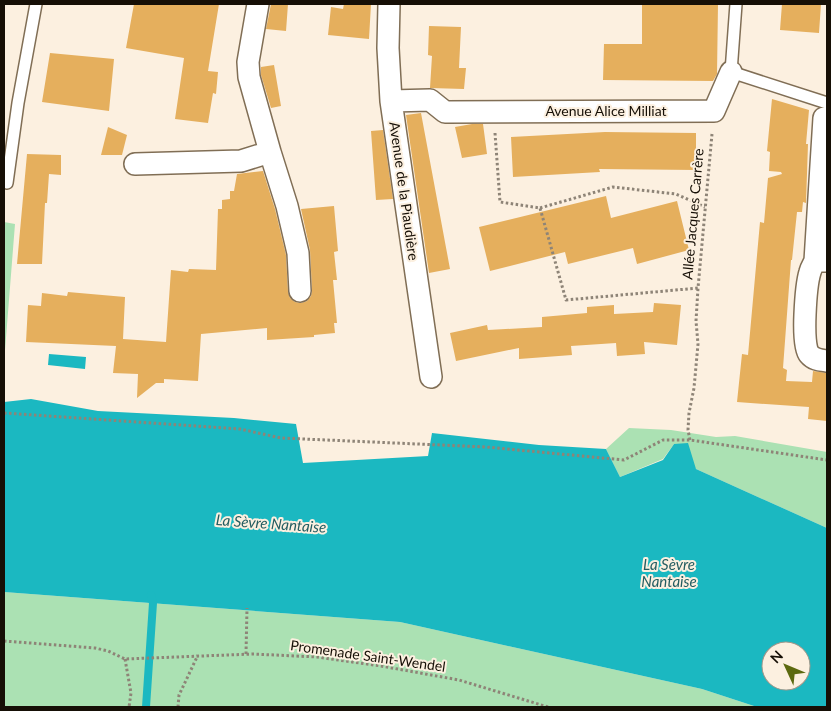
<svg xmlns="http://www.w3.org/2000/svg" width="831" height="711" font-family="Lato,sans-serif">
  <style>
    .green { fill: #abe1b3 }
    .water { fill: #1bb8c1; fill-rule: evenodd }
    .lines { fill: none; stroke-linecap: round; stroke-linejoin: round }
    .stream { stroke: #1bb8c1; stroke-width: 8 }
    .building { fill: #e5af5d }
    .service-casing { stroke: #806e55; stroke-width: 14 }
    .minor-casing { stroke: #806e55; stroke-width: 24 }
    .path { stroke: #8e8477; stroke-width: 3; stroke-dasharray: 2.5 2.5; stroke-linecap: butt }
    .service { stroke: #fff; stroke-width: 11 }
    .minor { stroke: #fff; stroke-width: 21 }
    .labels { text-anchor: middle; stroke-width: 4; stroke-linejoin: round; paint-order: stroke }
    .street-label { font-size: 14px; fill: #160f06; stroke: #fcf0e0 }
    .water-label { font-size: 15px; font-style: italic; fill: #245d61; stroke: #fcf0e0 }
  </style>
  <rect width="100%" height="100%" fill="#fcf0e0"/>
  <path class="green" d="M 4,222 L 15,224 L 4,363 Z
    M 629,428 L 671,430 L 716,437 L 735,436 L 827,452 L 827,528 L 696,469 L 674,444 L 663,459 L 620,477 L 606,449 Z
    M 4,592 L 400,622 L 702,689 L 757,707 L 4,707 Z"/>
  <path class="water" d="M 49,354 L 86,357 L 85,369 L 48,365 Z
    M 31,399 L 98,411 L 234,418 L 296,424 L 303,463 L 428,456 L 432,433 L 539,445 L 606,449 L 620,477 L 663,460 L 674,444 L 688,443 L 696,469 L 827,528 L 827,707 L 757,707 L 702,689 L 400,622 L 4,592 L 4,402 ZM 771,651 L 801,651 L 801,681 L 771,681 Z"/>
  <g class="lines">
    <path class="stream" d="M 146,707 L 153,603 L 151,595"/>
  </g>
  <path class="building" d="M 134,4 L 219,4 L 208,71 L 218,72 L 216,94 L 213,93 L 208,123 L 175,119 L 184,58 L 126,48 Z
    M 271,4 L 288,4 L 286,31 L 266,29 Z
    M 344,4 L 371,4 L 369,39 L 328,35 L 331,7 L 343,9 Z
    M 642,4 L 718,4 L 717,74 L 713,81 L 603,80 L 604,44 L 642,44 Z
    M 782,4 L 821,4 L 819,33 L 780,30 Z
    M 429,26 L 461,27 L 459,68 L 466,68 L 464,89 L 430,88 L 432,56 L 428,55 Z
    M 50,53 L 114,59 L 109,111 L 42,102 Z
    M 274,65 L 281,106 L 271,108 L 261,75 L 261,67 Z
    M 772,99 L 809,110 L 806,144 L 808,144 L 806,203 L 803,202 L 802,212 L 797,212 L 792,260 L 791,260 L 783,368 L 787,370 L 786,381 L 812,382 L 813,371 L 827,373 L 827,421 L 808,419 L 809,407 L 737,402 L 742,354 L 748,355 L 760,222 L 764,223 L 768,178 L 782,174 L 781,172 L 769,171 L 770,152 L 767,151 Z
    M 421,113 L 450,269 L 429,273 L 406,115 Z
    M 472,124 L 483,124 L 487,154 L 462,158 L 455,127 Z
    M 108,127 L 127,135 L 122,155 L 101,155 Z
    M 383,130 L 393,199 L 376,200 L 371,131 Z
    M 605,132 L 696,133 L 696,170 L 599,169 L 600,172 L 513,177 L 511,137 Z
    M 27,154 L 61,155 L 61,175 L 49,174 L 47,203 L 45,203 L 42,264 L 17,264 Z
    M 263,171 L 275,209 L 286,255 L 288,292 L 290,298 L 295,302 L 301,303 L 307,301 L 311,296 L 312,290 L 310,250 L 301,209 L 334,206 L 338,251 L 334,252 L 337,280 L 333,280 L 337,323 L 334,323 L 335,333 L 314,335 L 314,337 L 267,340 L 267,328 L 201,334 L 198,381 L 164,379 L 164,383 L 156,383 L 137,398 L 138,374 L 113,373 L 116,346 L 26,342 L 28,305 L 41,306 L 42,293 L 67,296 L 68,292 L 125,297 L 123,339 L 166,342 L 171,270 L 188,272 L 189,269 L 216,270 L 218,209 L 222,209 L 222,200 L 230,199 L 230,191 L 234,191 L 237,174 Z
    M 606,196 L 611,218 L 677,201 L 689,250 L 637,264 L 633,248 L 568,264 L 565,252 L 490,271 L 479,227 Z
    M 654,303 L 681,305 L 677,345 L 644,342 L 645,354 L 617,356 L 616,343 L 571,346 L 572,355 L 519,359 L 519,348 L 456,361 L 450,333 L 487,325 L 488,330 L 542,327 L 542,317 L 587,313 L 587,307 L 614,305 L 614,314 L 653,312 Z"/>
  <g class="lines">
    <g class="service-casing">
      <path id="service" d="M 736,4 L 731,72 L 827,103
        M 7,183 L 18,103 L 36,4"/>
    </g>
    <g class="minor-casing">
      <path id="minor" d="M 389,4 L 388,48 L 391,101 L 431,377
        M 391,101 L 430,100 L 445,112 L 714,111 L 731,72
        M 270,152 L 287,206 L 298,253 L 300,291
        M 135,164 L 241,161 L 270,152 L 249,77 L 248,62 L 258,4
        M 815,261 L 824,118
        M 827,261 L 815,261 C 813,265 811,268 810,272 C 806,285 801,345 809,354 C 814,360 820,360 827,361"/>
    </g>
    <path class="path" d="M 495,133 L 500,202 L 540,208 L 566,300 L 698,288 L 712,134
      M 540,208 L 613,187 L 676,194 L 705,207
      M 4,413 L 240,429 L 281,438 L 486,447 L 624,460 L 663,440 L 690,440 L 827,460
      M 690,440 L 688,430 L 689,413 L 694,388 L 698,344 L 696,321 L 698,288
      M 4,641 L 95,648 L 108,651 L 125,659 L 253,654 L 317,657 L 381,666 L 459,680 L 548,707
      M 246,654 L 247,608
      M 125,659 L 131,693 L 129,707
      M 178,707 L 179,695 L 198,655"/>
    <use href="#service" class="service"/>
    <use href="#minor" class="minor"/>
  </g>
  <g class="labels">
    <g class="street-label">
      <text x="606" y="116">Avenue Alice Milliat</text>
      <text transform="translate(404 191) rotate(82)" y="5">Avenue de la Piaudière</text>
      <text transform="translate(693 214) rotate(-85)" y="5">Allée Jacques Carrère</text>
      <text transform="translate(368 656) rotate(8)" y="5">Promenade Saint-Wendel</text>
    </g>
    <g class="water-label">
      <text transform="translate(271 524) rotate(4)" y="5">La Sèvre Nantaise</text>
      <text x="669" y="570">La Sèvre<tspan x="669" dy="17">Nantaise</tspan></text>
    </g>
  </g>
  <rect width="831" height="711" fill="none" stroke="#160f06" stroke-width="10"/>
  <g transform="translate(786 666) rotate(314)"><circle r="24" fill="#fcf0e0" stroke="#a09689"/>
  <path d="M0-4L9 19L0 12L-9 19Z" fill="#5c690f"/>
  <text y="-8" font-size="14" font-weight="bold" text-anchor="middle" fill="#160f06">N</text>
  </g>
</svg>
